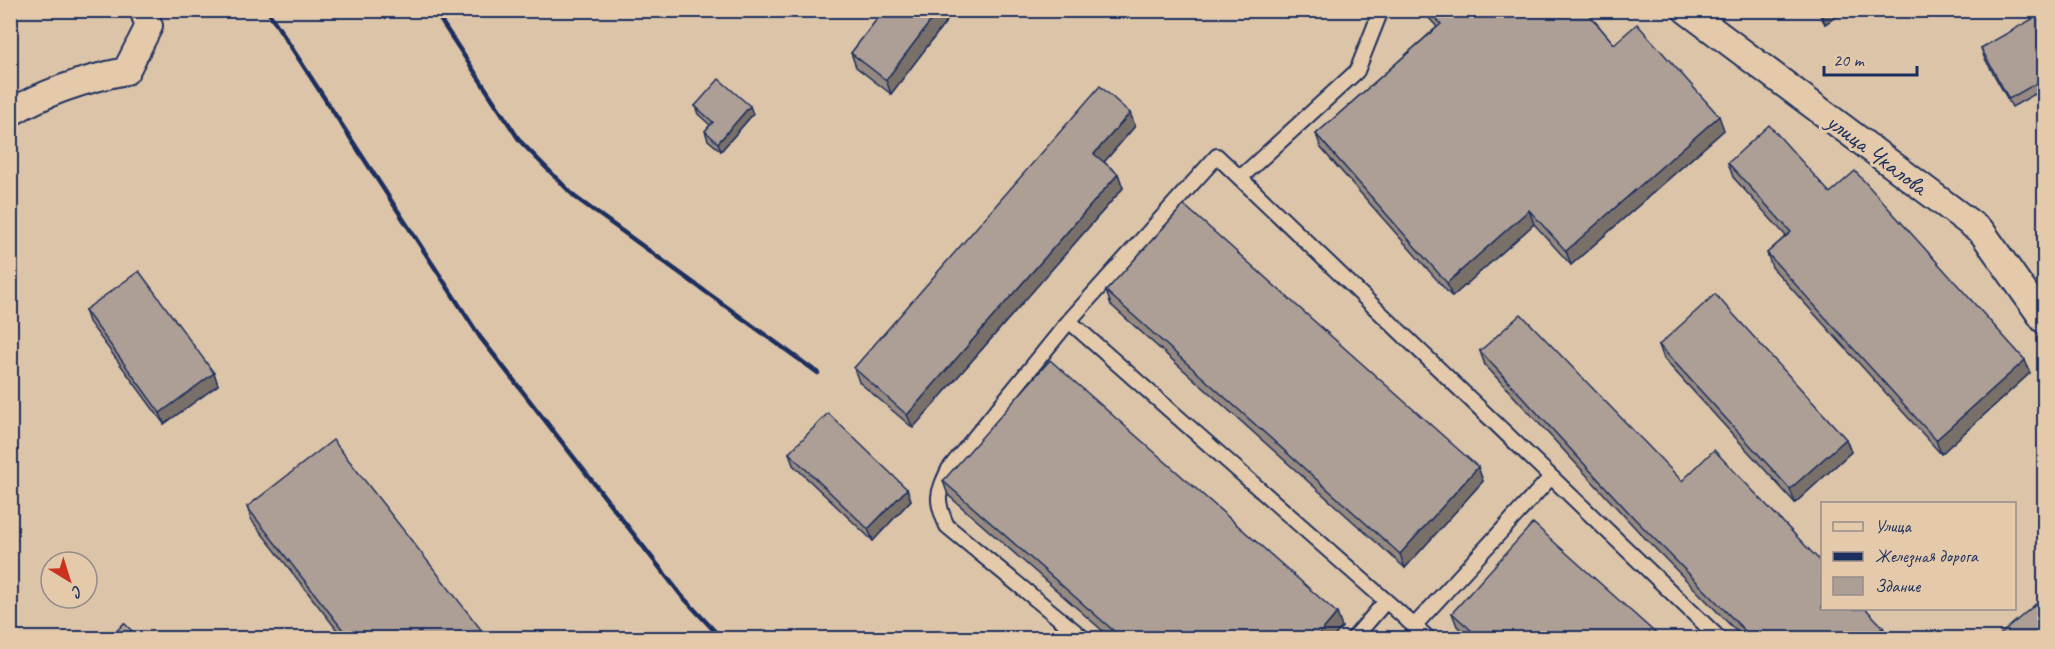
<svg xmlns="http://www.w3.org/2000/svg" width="2055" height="649" font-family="Caveat,sans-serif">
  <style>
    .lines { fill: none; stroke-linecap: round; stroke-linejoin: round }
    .lane-casing { stroke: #1b2f5e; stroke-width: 18 }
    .street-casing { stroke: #1b2f5e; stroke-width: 30 }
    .lane { stroke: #e4caab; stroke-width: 14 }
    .street { stroke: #e4caab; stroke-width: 26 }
    .rail { stroke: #1b2f5e; stroke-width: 4.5 }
    .wall { fill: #958981; stroke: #1b2f5e; stroke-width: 1.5 }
    .shaded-wall { fill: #796f69; stroke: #1b2f5e; stroke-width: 1.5 }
    .building { fill: #ad9f96; stroke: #1b2f5e; stroke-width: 1.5 }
    .labels { text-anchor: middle; stroke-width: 6; stroke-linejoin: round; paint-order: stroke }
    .street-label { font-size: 24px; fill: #1b2f5e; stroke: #e4caab }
  </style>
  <rect width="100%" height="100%" fill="#dcc4a8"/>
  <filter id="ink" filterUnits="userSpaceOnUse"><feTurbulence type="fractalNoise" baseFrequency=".0167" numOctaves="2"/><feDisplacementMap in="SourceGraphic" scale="12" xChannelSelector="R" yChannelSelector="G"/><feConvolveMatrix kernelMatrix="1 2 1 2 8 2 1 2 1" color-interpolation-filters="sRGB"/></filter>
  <g filter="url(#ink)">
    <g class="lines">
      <g class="lane-casing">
        <path id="lane" d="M 1240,178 L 1357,71 L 1378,18 L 1378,10
          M 1069,321 L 949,469 C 937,494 935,500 947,526 L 1083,638
          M 1407,620 L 1414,626 L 1551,477
          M 1354,638 L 1386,601 L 1393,607
          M 1428,638 L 1069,321 L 1217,156 L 1719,638"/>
      </g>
      <g class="street-casing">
        <path id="street" d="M 1686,10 L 1982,232 L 2044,320
          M 10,113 C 47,91 85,79 126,71 L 149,26 L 143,10"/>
      </g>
      <use href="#lane" class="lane"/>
      <use href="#street" class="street"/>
      <path class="rail" d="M 267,10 L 480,337 L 681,595 L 721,638
        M 434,10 L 520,141 L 575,197 L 818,373"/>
    </g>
    <path class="wall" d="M 884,10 L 955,10 L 891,94 L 856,67 L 851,53 Z
      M 1426,10 L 1585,10 L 1614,44 L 1724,130 L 1571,265 L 1534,224 L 1452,297 L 1321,148 L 1316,134 L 1437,27 L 1429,18 Z
      M 1817,10 L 1846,10 L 1825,24 Z
      M 2044,16 L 2044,89 L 2012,107 L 1984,57 L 1981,48 Z
      M 695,106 L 753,114 L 721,151 L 708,140 L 705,131 L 710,125 L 698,114 Z
      M 1130,113 L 1135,126 L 1104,162 L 1118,174 L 1123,188 L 913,428 L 859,382 L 854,368 Z
      M 1728,163 L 1830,193 L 2030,373 L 1941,454 L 1772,267 L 1767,253 L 1786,236 L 1733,177 Z
      M 1106,291 L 1478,467 L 1483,481 L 1405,568 L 1111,305 Z
      M 85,310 L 214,373 L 218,385 L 164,424 L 89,322 Z
      M 1659,345 L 1851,452 L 1795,503 L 1664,359 Z
      M 1480,351 L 1682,481 L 1883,627 L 1888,639 L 1744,639 L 1639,532 L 1485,365 Z
      M 789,453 L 907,489 L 911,500 L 873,541 L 793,465 Z
      M 943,481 L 1342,627 L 1332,639 L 1112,639 L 948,495 Z
      M 247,507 L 485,639 L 344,639 L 252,521 Z
      M 1452,613 L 1662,639 L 1470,639 L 1457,626 Z"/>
    <path class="shaded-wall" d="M 939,10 L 955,10 L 891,94 L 886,80 Z
      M 1824,10 L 1846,10 L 1825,24 L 1821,12 Z
      M 750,106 L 753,114 L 721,151 L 718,143 Z
      M 1130,113 L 1135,126 L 1099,168 L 1094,154 Z
      M 1719,116 L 1724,130 L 1571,265 L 1566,251 Z
      M 1118,174 L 1123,188 L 913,428 L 907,415 Z
      M 1529,210 L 1534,224 L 1452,297 L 1447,283 Z
      M 2025,360 L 2030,373 L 1941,454 L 1936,440 Z
      M 214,373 L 218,385 L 164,424 L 160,413 Z
      M 1846,439 L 1851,452 L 1795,503 L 1790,489 Z
      M 1478,467 L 1483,481 L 1405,568 L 1400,554 Z
      M 907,489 L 911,500 L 873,541 L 868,529 Z
      M 1337,613 L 1342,627 L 1332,639 L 1315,639 Z
      M 1883,627 L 1888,639 L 1871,639 Z
      M 483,632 L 485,639 L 474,639 Z"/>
    <path class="building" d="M 884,10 L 939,10 L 886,80 L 851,53 Z
      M 1429,10 L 1585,10 L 1614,44 L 1637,24 L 1719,116 L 1566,251 L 1529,210 L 1447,283 L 1316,134 L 1441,24 Z
      M 2043,13 L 2044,16 L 2044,79 L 2009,99 L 1981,48 Z
      M 719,79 L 750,106 L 718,143 L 705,131 L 713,122 L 695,106 Z
      M 1100,86 L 1130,113 L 1094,154 L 1118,174 L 907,415 L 854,368 Z
      M 1769,125 L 1830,193 L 1855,171 L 2025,360 L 1936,440 L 1767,253 L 1791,232 L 1728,163 Z
      M 1184,205 L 1478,467 L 1400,554 L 1106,291 Z
      M 139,271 L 214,373 L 160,413 L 85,310 Z
      M 1715,294 L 1846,439 L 1790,489 L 1659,345 Z
      M 1521,314 L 1682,481 L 1714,450 L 1822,563 L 1822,609 L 1866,609 L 1883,627 L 1871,639 L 1753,639 L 1634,518 L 1480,351 Z
      M 1050,360 L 1337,613 L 1315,639 L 1123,639 L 943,481 Z
      M 828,413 L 907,489 L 868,529 L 789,453 Z
      M 333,440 L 483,632 L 474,639 L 350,639 L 247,507 Z
      M 1533,523 L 1662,639 L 1481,639 L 1452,613 Z
      M 2044,597 L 2044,639 L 1995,639 Z
      M 124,623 L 140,639 L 109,639 Z"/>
  </g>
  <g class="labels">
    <g class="street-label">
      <text transform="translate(1877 154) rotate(37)" y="8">улица Чкалова</text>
    </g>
  </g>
  <rect width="2055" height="649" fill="none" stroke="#e4caab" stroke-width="36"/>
  <rect x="18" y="18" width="2019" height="613" fill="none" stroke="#1b2f5e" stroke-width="2" filter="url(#ink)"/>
  <rect x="1821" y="502" width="195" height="108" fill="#e4caab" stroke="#948c8c" stroke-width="1.5"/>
  <rect x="1833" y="522" width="30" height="9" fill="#e4caab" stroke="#948c8c" stroke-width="1.5"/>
  <text x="1875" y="532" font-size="18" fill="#1b2f5e">Улица</text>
  <rect x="1833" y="552" width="30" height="9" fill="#1b2f5e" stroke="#948c8c" stroke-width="1.5"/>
  <text x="1875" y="562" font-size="18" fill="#1b2f5e">Железная дорога</text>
  <rect x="1833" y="577" width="30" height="18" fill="#ad9f96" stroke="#948c8c" stroke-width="1.5"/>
  <text x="1875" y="592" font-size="18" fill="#1b2f5e">Здание</text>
  <g transform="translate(69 580) rotate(142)"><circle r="28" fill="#e4caab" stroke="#948c8c" stroke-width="1.5"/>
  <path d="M0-4.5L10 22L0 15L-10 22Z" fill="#c8321e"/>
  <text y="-9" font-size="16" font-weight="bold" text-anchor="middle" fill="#1b2f5e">С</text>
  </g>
  <path d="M1824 66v9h93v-9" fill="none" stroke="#1b2f5e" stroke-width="3"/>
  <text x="1833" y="66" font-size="18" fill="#1b2f5e" stroke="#e4caab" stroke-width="4.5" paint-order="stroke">20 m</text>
</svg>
